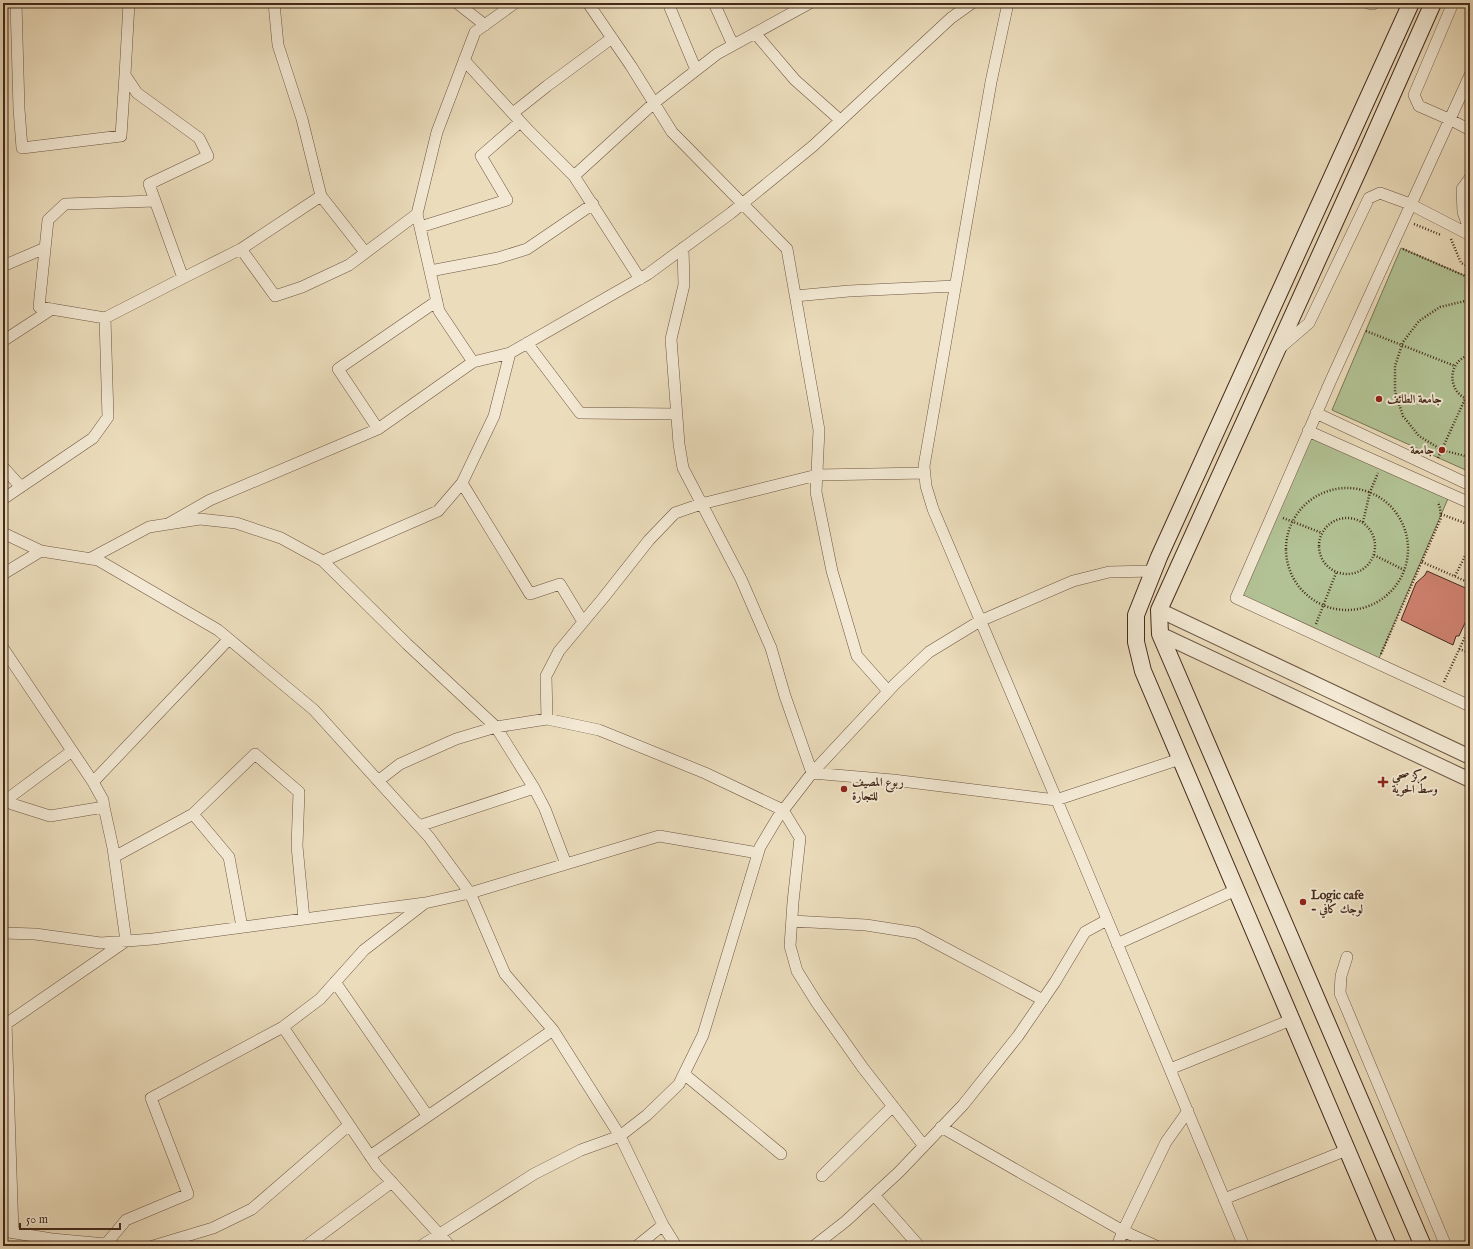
<svg xmlns="http://www.w3.org/2000/svg" width="1473" height="1249" font-family="'IM FELL English',Amiri,serif">
  <style>
    .green { fill: #b2c294; stroke: #7b7657 }
    .building { fill: #d18372; stroke: #44291a }
    .lines { fill: none; stroke-linecap: round; stroke-linejoin: round }
    .minor-casing { stroke: #6e5642; stroke-width: 12 }
    .tertiary-casing { stroke: #6e5642; stroke-width: 16 }
    .secondary-casing { stroke: #44291a; stroke-width: 18 }
    .path { stroke: #44291a; stroke-width: 2.5; stroke-dasharray: 1 2; stroke-linecap: butt }
    .minor { stroke: #f2e8d3; stroke-width: 11 }
    .tertiary { stroke: #f2e8d3; stroke-width: 14 }
    .secondary { stroke: #f2e8d3; stroke-width: 16 }
    .poi-dot { fill: #8f2418; stroke: #f2e8d3; stroke-width: 1.5 }
    .labels { text-anchor: middle; stroke-width: 4; stroke-linejoin: round; paint-order: stroke }
    .poi-label { font-size: 12px; font-weight: bold; fill: #44291a; stroke: #f2e8d3; text-anchor: start }
  </style>
  <rect width="100%" height="100%" fill="#ebdcbb"/>
  <filter id="stains"><feTurbulence type="fractalNoise" baseFrequency=".005" numOctaves="4"/><feColorMatrix values="0 0 0 0 .2 0 0 0 0 .09 0 0 0 0 .02 0 0 0 .5 -.17"/></filter>
  <radialGradient id="worn" r=".72"><stop offset=".6" stop-color="#630" stop-opacity="0"/><stop offset="1" stop-color="#630" stop-opacity=".3"/></radialGradient>
  <path class="green" d="M 1401,248 L 1470,278 L 1470,472 L 1332,410 Z
    M 1308,431 L 1450,494 L 1377,663 L 1236,598 Z"/>
  <path class="building" d="M 1427,571 L 1470,590 L 1470,612 L 1459,636 L 1456,636 L 1453,645 L 1401,620 L 1416,583 L 1425,575 Z"/>
  <g class="lines">
    <g class="minor-casing">
      <path id="minor" d="M 16,3 L 19,109 L 22,148 L 121,136 L 125,75
        M 129,3 L 125,75 L 137,93 L 199,138 L 208,156 L 149,184 L 183,278 L 105,318 L 39,307 L 48,220 L 65,204 L 155,201
        M 274,3 L 278,45 L 302,119 L 321,196 L 365,252
        M 457,3 L 485,25
        M 588,3 L 631,66 L 672,132 L 787,249 L 819,430 L 816,492 L 832,571 L 857,656 L 888,691
        M 668,3 L 696,70
        M 714,3 L 733,45
        M 1008,3 L 991,82 L 924,466 L 926,486 L 933,509 L 1078,850 L 1244,1246
        M 1368,3 L 1373,4 L 1373,3
        M 1453,3 L 1414,95 L 1419,106 L 1451,120 L 1470,130
        M 755,33 L 795,80 L 840,120
        M 464,60 L 528,130 L 574,176 L 654,103 L 717,54 L 810,3
        M 1470,75 L 1331,380 L 1236,598 L 1470,706
        M 513,113 L 547,86 L 612,38
        M 574,176 L 640,279
        M 1470,178 L 1462,189 L 1463,212 L 1470,232
        M 420,227 L 507,200 L 481,156 L 520,122
        M 683,248 L 684,285 L 671,339 L 679,444 L 683,468 L 741,579 L 771,648 L 785,696 L 812,773 L 893,780 L 1056,800 L 1180,759
        M 241,249 L 321,196
        M 3,266 L 45,248
        M 430,271 L 498,258 L 527,249 L 593,204
        M 183,278 L 241,249 L 275,296 L 302,287 L 349,265 L 417,214
        M 795,296 L 849,291 L 955,286
        M 3,341 L 52,309
        M 527,343 L 580,413 L 676,414
        M 1280,348 L 1309,323 L 1369,198 L 1380,193 L 1410,204 L 1470,235
        M 473,362 L 510,353
        M 1316,413 L 1470,485
        M 378,429 L 338,369 L 437,301
        M 1308,431 L 1470,503
        M 3,467 L 21,487
        M 462,483 L 530,594 L 560,584 L 583,622
        M 3,499 L 93,438 L 108,417 L 105,318
        M 168,524 L 210,500 L 378,429 L 473,362 L 439,311 L 417,214 L 437,132 L 475,32 L 515,3
        M 3,533 L 41,551 L 98,560 L 218,630 L 314,710 L 429,837 L 470,893 L 505,974 L 553,1030 L 620,1136 L 663,1225 L 676,1246
        M 91,558 L 149,527 L 200,519 L 236,523 L 281,538 L 323,561 L 407,644 L 496,727 L 534,788 L 545,809 L 566,864
        M 323,561 L 438,511 L 462,483 L 494,416 L 510,353 L 648,274 L 731,213 L 813,146 L 951,18 L 972,3
        M 3,574 L 41,551
        M 3,648 L 93,782
        M 547,719 L 546,676 L 559,651 L 604,597 L 649,540 L 675,513 L 701,504 L 817,475 L 925,473
        M 378,781 L 400,764 L 456,739 L 496,727 L 547,719 L 599,730 L 705,773 L 783,810 L 800,838 L 793,902 L 790,946 L 797,971 L 817,1003 L 863,1068 L 924,1146
        M 3,799 L 12,804 L 50,816 L 104,807
        M 6,800 L 72,751
        M 193,814 L 255,754 L 299,792 L 297,846 L 304,919
        M 419,826 L 534,788
        M 114,857 L 193,814 L 229,857 L 242,927
        M 425,903 L 364,950 L 320,999 L 283,1027 L 377,1166 L 450,1246
        M 792,921 L 866,925 L 917,933 L 1043,1000
        M 3,933 L 35,934 L 101,943 L 153,939 L 425,903 L 470,893 L 659,836 L 758,853
        M 1117,944 L 1236,890
        M 1347,957 L 1341,976 L 1340,993 L 1446,1246
        M 335,982 L 427,1115
        M 6,1023 L 13,1233
        M 3,1026 L 126,941 L 113,848 L 104,807 L 103,800 L 93,782 L 229,639
        M 1170,1069 L 1291,1020
        M 684,1074 L 781,1154
        M 941,1127 L 1123,1231 L 1156,1246
        M 370,1156 L 553,1030
        M 822,1176 L 893,1106
        M 874,1195 L 919,1246
        M 1224,1199 L 1347,1150
        M 3,1231 L 52,1239 L 106,1244 L 107,1246
        M 106,1244 L 126,1220 L 188,1194 L 151,1098 L 283,1027
        M 153,1246 L 213,1228 L 252,1209 L 349,1125
        M 306,1246 L 392,1182
        M 421,1246 L 534,1174 L 581,1150 L 620,1136 L 647,1115 L 679,1084 L 703,1035 L 760,847 L 778,817 L 812,773 L 895,684 L 929,652 L 980,621 L 1073,581 L 1109,572 L 1153,571
        M 637,1246 L 663,1225
        M 814,1246 L 846,1221 L 899,1172 L 963,1105 L 1018,1036 L 1055,982 L 1085,932 L 1107,920
        M 1117,1246 L 1123,1231 L 1166,1142 L 1188,1111"/>
    </g>
    <g class="tertiary-casing">
      <path id="tertiary" d="M 1159,610 L 1470,757
        M 1160,634 L 1470,780"/>
    </g>
    <g class="secondary-casing">
      <path id="secondary" d="M 1388,1246 L 1143,671 L 1136,642 L 1136,615 L 1159,557 L 1411,3
        M 1423,1246 L 1160,634 L 1159,610 L 1369,147 L 1433,3"/>
    </g>
    <path class="path" d="M 1414,224 L 1441,235
      M 1451,239 L 1461,263 L 1470,267
      M 1403,249 L 1470,278
      M 1470,302 L 1465,301 L 1440,307 L 1419,321 L 1403,342 L 1395,366 L 1395,392 L 1403,416 L 1419,436 L 1442,450 L 1465,456 L 1470,456
      M 1366,331 L 1455,366
      M 1470,355 C 1446,361 1447,394 1470,400
      M 1438,458 L 1465,399
      M1286 549a61 61 0 1 1 122 0a61 61 0 1 1-122 0Z
      M 1441,514 L 1470,525
      M1319 546a28 28 0 1 1 56 0a28 28 0 1 1-56 0Z
      M 1283,518 L 1322,533
      M 1363,522 L 1370,492 L 1378,473
      M 1374,555 L 1404,570
      M 1422,562 L 1470,583
      M 1455,576 L 1470,546
      M 1316,624 L 1336,573
      M 1459,649 L 1470,653
      M 1381,654 L 1441,518 L 1440,508 L 1438,502
      M 1444,682 L 1470,626"/>
    <use href="#minor" class="minor"/>
    <use href="#tertiary" class="tertiary"/>
    <use href="#secondary" class="secondary"/>
  </g>
  <g class="poi-dot">
    <circle cx="1379" cy="399" r="4"/>
    <circle cx="1442" cy="450" r="4"/>
    <path d="M1381 776h4v4h4v4h-4v4h-4v-4h-4v-4h4z"/>
    <circle cx="844" cy="789" r="4"/>
    <circle cx="1303" cy="902" r="4"/>
  </g>
  <g class="labels">
    <g class="poi-label">
      <text x="1387" y="403">جامعة الطائف</text>
      <text x="1434" y="454" text-anchor="end">جامعة</text>
      <text x="1392" y="779">مركز صحي<tspan x="1392" dy="14">وسط الحوية</tspan></text>
      <text x="852" y="786">ربوع المصيف<tspan x="852" dy="14">للتجارة</tspan></text>
      <text x="1311" y="899">Logic cafe<tspan x="1311" dy="14">- لوجك كافي</tspan></text>
    </g>
  </g>
  <rect width="1473" height="1249" fill="none" stroke="#ebdcbb" stroke-width="16"/>
  <rect x="4" y="4" width="1465" height="1241" fill="none" stroke="#44291a" stroke-width="2"/>
  <rect x="8" y="8" width="1457" height="1233" fill="none" stroke="#44291a"/>
  <path d="M20 1223v6h100v-6" fill="none" stroke="#44291a" stroke-width="2"/>
  <text x="26" y="1223" font-size="12" fill="#44291a" stroke="#f2e8d3" stroke-width="3" paint-order="stroke">50 m</text>
  <rect width="100%" height="100%" filter="url(#stains)"/>
  <rect width="100%" height="100%" fill="url(#worn)"/>
</svg>
